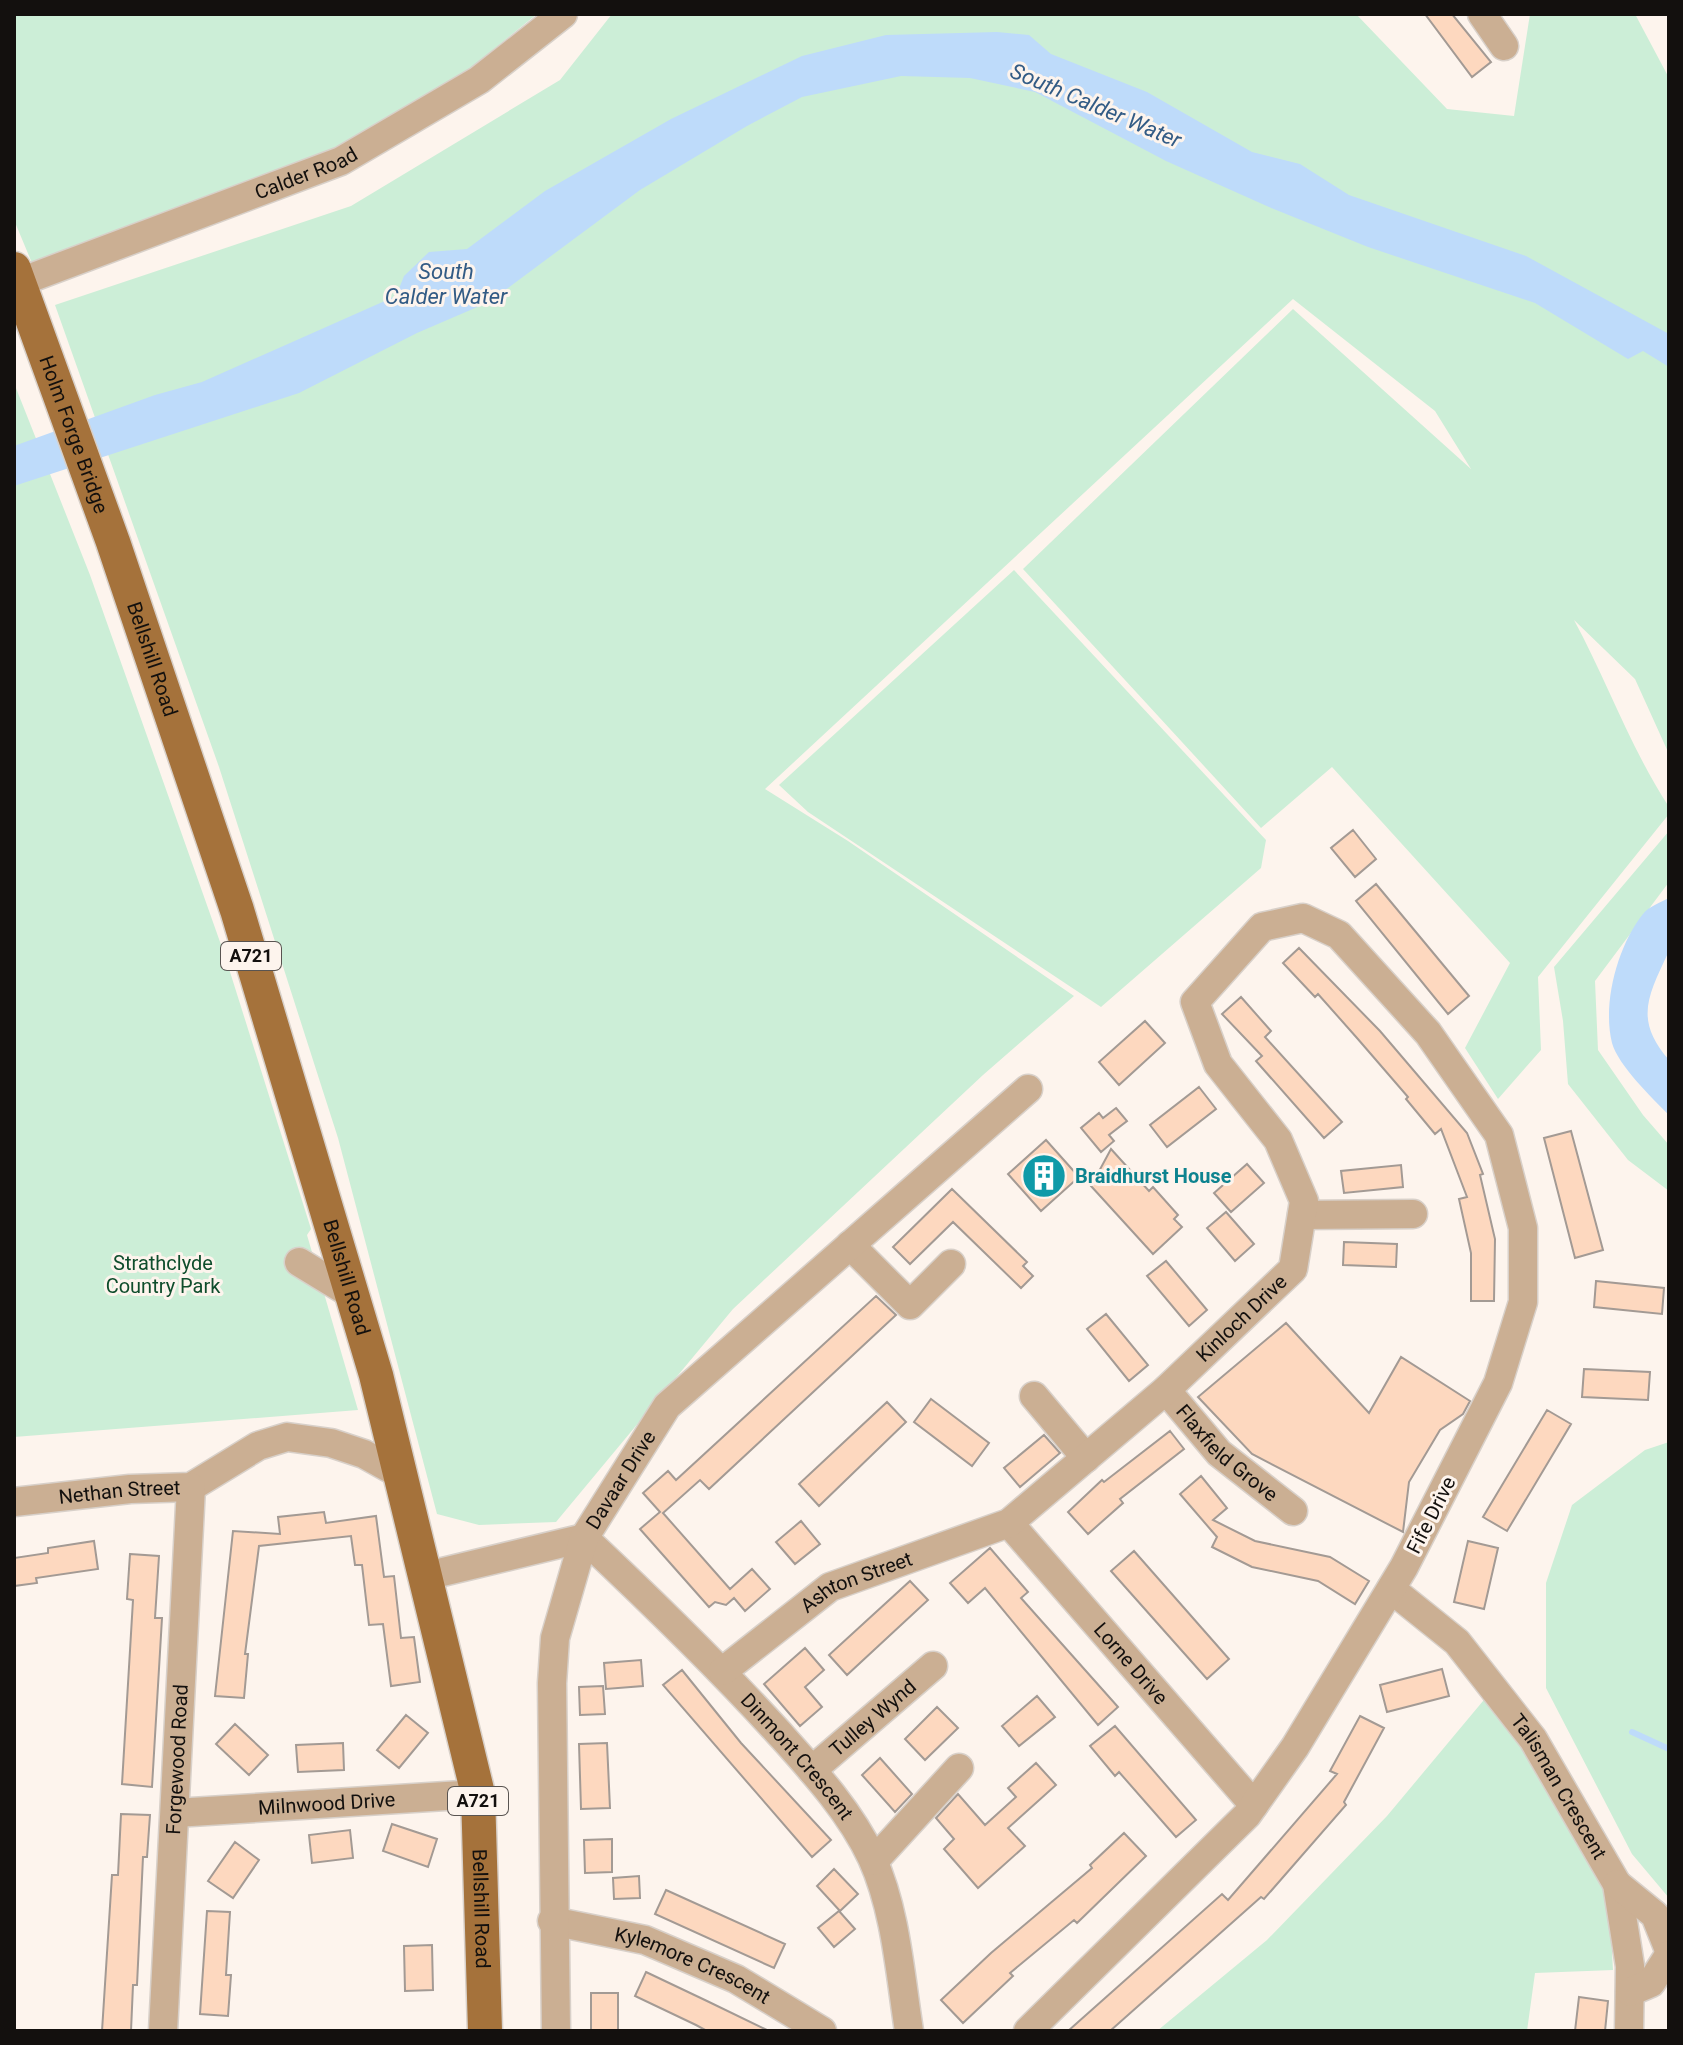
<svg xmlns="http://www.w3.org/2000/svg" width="1683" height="2045" font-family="Roboto,sans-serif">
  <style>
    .green { fill: #cceed7 }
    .water { fill: #bedbfa }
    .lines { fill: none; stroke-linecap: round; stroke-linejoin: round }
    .stream { stroke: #bedbfa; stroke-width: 6 }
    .building { fill: #fdd8bf; stroke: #a39a94; stroke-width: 2 }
    .minor-casing { stroke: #d8d0c9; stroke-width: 31 }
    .major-casing { stroke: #d8d0c9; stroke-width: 37 }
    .minor { stroke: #cbaf93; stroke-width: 28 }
    .major { stroke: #a5723b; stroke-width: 34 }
    .labels { text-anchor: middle; stroke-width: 6; stroke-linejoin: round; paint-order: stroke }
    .shield { fill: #fdf4ed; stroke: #595451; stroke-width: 2 }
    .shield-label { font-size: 18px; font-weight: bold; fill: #13100e }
    .street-label { font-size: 20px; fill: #13100e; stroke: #fdf4ed }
    .culture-label { font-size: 20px; font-weight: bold; fill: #0d838f; stroke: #fdf4ed; text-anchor: start }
    .park-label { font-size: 20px; fill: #0f4d2c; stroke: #fdf4ed }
    .water-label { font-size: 22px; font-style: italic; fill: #325b85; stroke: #fdf4ed }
  </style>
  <rect width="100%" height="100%" fill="#fdf4ed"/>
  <path class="green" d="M 14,14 L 537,14 L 463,74 L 349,144 L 32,263 L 14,220 Z
    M 612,14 L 1356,14 L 1447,109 L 1514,116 L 1530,14 L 1635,14 L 1669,78 L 1669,754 L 1635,679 L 1574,620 C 1607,681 1631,749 1669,807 L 1669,814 L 1538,977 L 1541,1050 L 1498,1099 L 1465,1048 L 1510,963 L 1332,767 L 1261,828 L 1023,569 L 1293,309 L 1471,469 L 1435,411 L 1293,299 L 765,789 L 848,841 L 1074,996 L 983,1075 L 733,1309 L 556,1522 L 479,1525 L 437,1514 L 338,1138 L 219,767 L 55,305 L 351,206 L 560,80 Z
    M 14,383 L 90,575 L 225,956 L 311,1229 L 307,1235 L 358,1410 L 14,1437 Z
    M 1014,570 L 1266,840 L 1261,868 L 1101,1007 L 808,812 L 779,785 Z
    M 1669,831 L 1669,882 L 1595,981 L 1598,1050 L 1643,1115 L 1669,1145 L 1669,1191 L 1628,1160 L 1568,1084 L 1563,1021 L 1554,967 Z
    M 1669,1442 L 1669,1898 L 1632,1854 L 1546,1688 L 1546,1583 L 1572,1505 L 1645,1450 Z
    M 1488,1695 L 1536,1766 L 1585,1846 L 1609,1900 L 1613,1970 L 1535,1973 L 1527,2031 L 1157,2031 L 1267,1940 L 1387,1816 Z"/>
  <path class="water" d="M 997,32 L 1029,35 L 1051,54 L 1147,92 L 1252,152 L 1300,164 L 1349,195 L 1526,256 L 1669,334 L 1669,367 L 1643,351 L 1628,359 L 1535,303 L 1368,247 L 1269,207 L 1166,161 L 1035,92 L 970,78 L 901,76 L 802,97 L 747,126 L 640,190 L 489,302 L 417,333 L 299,393 L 14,486 L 14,446 L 155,395 L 202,382 L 396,296 L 404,276 L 429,252 L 467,249 L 545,191 L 671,119 L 802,56 L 886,35 Z
    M 1669,898 C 1669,913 1674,940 1668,953 C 1648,996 1634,1020 1669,1060 L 1669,1115 C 1652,1098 1618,1065 1612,1043 C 1602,1003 1618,945 1643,914 C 1648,907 1661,902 1669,898 Z"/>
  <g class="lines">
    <path class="stream" d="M 1632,1732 L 1669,1749"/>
  </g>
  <path class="building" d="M 1425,14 L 1452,14 L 1491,62 L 1472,77 Z
    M 1353,830 L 1376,859 L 1355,877 L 1331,848 Z
    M 1376,884 L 1469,996 L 1448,1014 L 1356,901 Z
    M 1299,948 L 1380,1031 L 1467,1133 L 1483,1174 L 1480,1175 L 1495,1239 L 1494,1301 L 1471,1301 L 1471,1253 L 1459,1199 L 1467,1197 L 1441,1129 L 1435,1134 L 1406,1099 L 1408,1097 L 1357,1038 L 1318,994 L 1315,997 L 1283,963 Z
    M 1241,997 L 1271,1031 L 1265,1037 L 1342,1122 L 1324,1138 L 1256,1061 L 1262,1056 L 1222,1014 Z
    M 1145,1021 L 1165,1043 L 1119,1085 L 1099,1062 Z
    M 1199,1087 L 1216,1109 L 1167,1147 L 1150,1125 Z
    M 1116,1108 L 1127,1121 L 1109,1135 L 1114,1141 L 1101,1152 L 1081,1128 L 1099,1113 L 1103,1118 Z
    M 1571,1131 L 1603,1250 L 1575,1258 L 1544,1138 Z
    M 1046,1140 L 1079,1177 L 1041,1211 L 1008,1174 Z
    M 1111,1149 L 1149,1191 L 1153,1187 L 1178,1215 L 1174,1219 L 1182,1227 L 1153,1254 L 1091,1186 Z
    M 1247,1164 L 1264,1183 L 1231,1212 L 1214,1193 Z
    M 1401,1165 L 1403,1187 L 1344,1193 L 1341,1171 Z
    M 952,1189 L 1027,1262 L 1023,1266 L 1033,1276 L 1021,1288 L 953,1222 L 910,1264 L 893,1247 Z
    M 1226,1212 L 1254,1244 L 1235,1261 L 1207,1228 Z
    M 1344,1242 L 1397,1244 L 1396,1267 L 1343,1265 Z
    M 1166,1261 L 1207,1310 L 1189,1326 L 1147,1276 Z
    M 1596,1281 L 1664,1288 L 1662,1314 L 1594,1307 Z
    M 876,1296 L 896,1315 L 709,1489 L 700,1480 L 663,1513 L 730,1589 L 752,1569 L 770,1589 L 745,1611 L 734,1598 L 726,1605 L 715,1602 L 709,1607 L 640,1529 L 660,1512 L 643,1493 L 668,1471 L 676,1480 Z
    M 1106,1314 L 1148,1365 L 1129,1381 L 1087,1329 Z
    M 1286,1323 L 1369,1413 L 1401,1357 L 1470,1401 L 1463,1414 L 1440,1430 L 1409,1482 L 1403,1532 L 1252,1454 L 1198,1397 Z
    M 1584,1369 L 1650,1372 L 1648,1400 L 1582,1397 Z
    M 931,1399 L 989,1443 L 972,1466 L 914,1422 Z
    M 887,1402 L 906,1422 L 819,1506 L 799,1484 Z
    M 1547,1410 L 1571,1424 L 1507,1531 L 1483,1517 Z
    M 1170,1431 L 1184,1449 L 1120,1499 L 1123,1503 L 1088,1534 L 1068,1512 L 1102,1480 L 1104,1482 Z
    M 1044,1435 L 1060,1453 L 1020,1487 L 1004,1468 Z
    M 1201,1476 L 1227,1508 L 1213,1520 L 1255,1541 L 1330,1557 L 1369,1581 L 1355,1604 L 1318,1581 L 1252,1567 L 1212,1547 L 1217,1537 L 1180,1494 Z
    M 324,1512 L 326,1523 L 376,1516 L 384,1577 L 394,1576 L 401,1638 L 414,1637 L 420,1682 L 391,1686 L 383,1624 L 369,1625 L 362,1565 L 355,1565 L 351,1536 L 259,1546 L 245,1654 L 248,1654 L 244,1698 L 215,1696 L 233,1531 L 280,1534 L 278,1517 Z
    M 801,1521 L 820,1544 L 795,1564 L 776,1542 Z
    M 94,1541 L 98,1569 L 36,1578 L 37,1583 L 14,1586 L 14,1558 L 48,1553 L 48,1548 Z
    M 1468,1541 L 1498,1548 L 1484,1609 L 1454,1602 Z
    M 990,1548 L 1028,1592 L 1021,1598 L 1118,1707 L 1098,1725 L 985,1588 L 968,1603 L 950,1583 Z
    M 1134,1551 L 1229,1659 L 1207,1679 L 1111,1571 Z
    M 130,1554 L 159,1556 L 155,1618 L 162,1618 L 152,1787 L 122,1784 L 133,1600 L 127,1599 Z
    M 910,1581 L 928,1600 L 847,1675 L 829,1655 Z
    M 805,1648 L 824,1670 L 805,1687 L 822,1707 L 800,1726 L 764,1684 Z
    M 641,1660 L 643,1686 L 606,1689 L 604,1663 Z
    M 1442,1669 L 1449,1696 L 1387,1712 L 1380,1685 Z
    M 682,1670 L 741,1743 L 831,1840 L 812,1857 L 663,1685 Z
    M 603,1686 L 605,1714 L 580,1715 L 579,1687 Z
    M 1037,1696 L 1055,1717 L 1019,1746 L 1002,1726 Z
    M 937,1707 L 958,1728 L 925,1760 L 905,1739 Z
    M 406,1715 L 428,1733 L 399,1768 L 377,1750 Z
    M 1360,1716 L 1384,1728 L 1344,1802 L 1346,1805 L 1264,1899 L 1261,1897 L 1110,2031 L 1068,2031 L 1222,1894 L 1228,1900 L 1337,1774 L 1330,1771 Z
    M 235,1724 L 268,1755 L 249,1775 L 216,1744 Z
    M 1115,1726 L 1196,1820 L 1176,1837 L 1119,1772 L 1115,1776 L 1090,1746 Z
    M 343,1743 L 344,1770 L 298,1772 L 296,1745 Z
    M 607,1743 L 610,1808 L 581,1809 L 579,1744 Z
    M 880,1758 L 912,1794 L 895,1812 L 862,1775 Z
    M 1036,1763 L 1056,1785 L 1008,1828 L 1025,1846 L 978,1888 L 944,1849 L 954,1839 L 936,1818 L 958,1794 L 985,1825 L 1016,1797 L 1008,1788 Z
    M 121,1814 L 150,1815 L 147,1857 L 143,1857 L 137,1985 L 133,1985 L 131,2031 L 102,2031 L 112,1875 L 118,1875 Z
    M 392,1824 L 437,1839 L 428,1867 L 383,1851 Z
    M 350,1830 L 353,1858 L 312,1863 L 309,1835 Z
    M 1124,1833 L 1146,1856 L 1077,1923 L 1074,1920 L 1010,1973 L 1013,1976 L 963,2023 L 941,2000 L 991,1953 L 1092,1868 L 1090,1865 Z
    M 612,1839 L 612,1872 L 585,1873 L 584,1840 Z
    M 235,1842 L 259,1860 L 233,1898 L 208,1881 Z
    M 834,1869 L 858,1894 L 840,1911 L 817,1886 Z
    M 639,1876 L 640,1898 L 614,1899 L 613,1878 Z
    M 666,1890 L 785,1944 L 774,1968 L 655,1914 Z
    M 207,1911 L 230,1912 L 226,1975 L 231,1975 L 228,2016 L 200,2014 Z
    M 839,1911 L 855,1929 L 834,1947 L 818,1928 Z
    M 432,1945 L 433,1990 L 405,1991 L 404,1946 Z
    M 646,1972 L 707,2001 L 769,2031 L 707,2031 L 696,2025 L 635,1996 Z
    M 591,1993 L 618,1993 L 618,2031 L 591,2031 Z
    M 1579,1997 L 1608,2001 L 1605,2031 L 1575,2031 Z"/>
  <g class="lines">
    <g class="minor-casing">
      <g id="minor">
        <path d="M 1482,14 L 1504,46"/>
        <path id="s1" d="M 20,282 L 341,161 L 479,80 L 563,14"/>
        <path d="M 1302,1215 L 1413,1214"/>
        <path d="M 850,1245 L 910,1305 L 951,1264"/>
        <path d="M 299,1262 L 353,1295"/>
        <path id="s2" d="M 1166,1390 L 1219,1453 L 1293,1511"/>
        <path d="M 1034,1396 L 1086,1458"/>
        <path id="s3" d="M 14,1502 L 130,1489 L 191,1487 L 258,1446 L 287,1437 L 331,1443 L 364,1454 L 398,1473"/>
        <path id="s4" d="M 1009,1523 L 1254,1805"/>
        <path id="s5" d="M 426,1576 L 584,1538 C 651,1601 716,1664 778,1732 C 813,1771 850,1811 872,1858 C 896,1911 900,1974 909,2031"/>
        <path id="s6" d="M 1391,1589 L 1457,1642 L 1533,1739 L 1617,1884 L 1630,1966 L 1629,2031"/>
        <path id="s7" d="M 723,1671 L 830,1587 L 1009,1523 L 1166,1390 L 1293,1269 L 1304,1201 L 1278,1140 L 1218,1064 L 1195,1002 L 1262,927 L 1303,918 L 1339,935 L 1428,1033 L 1499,1135 L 1523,1228 L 1523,1302 L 1498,1383 L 1404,1567 L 1295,1747 L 1247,1815 L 1028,2031"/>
        <path id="s8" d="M 812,1770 L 933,1666"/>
        <path id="s9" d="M 175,1813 L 478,1794"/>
        <path d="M 874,1861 L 959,1768"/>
        <path d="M 1617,1884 L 1655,1915 L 1669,1950"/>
        <path id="s10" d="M 552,1921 L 645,1940 L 736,1979 L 822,2031"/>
        <path d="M 1630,1992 L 1651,1983 L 1669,1955"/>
        <path id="s11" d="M 163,2031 L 191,1487"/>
        <path id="s12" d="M 556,2031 L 552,1683 L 555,1638 L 584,1538 L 667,1406 L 1028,1089"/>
      </g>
    </g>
    <g class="major-casing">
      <g id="major">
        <path id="s13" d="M 14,269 L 113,542 L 237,910 L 376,1375 L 478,1794 L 485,2031"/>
      </g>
    </g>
    <use href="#minor" class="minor"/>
    <use href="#major" class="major"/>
  </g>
  <defs>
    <g id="building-disc" transform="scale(2.3)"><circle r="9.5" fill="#0f9aa8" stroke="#fdf4ed"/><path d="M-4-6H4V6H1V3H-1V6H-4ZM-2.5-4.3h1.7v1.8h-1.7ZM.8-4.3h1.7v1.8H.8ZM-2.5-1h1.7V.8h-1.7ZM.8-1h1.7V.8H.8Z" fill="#fff"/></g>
  </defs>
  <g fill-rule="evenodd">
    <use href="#building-disc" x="1044" y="1176"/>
  </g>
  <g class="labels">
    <g class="shield">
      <rect x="221" y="942" width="60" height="28" rx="6"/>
      <rect x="448" y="1787" width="60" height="28" rx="6"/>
    </g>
    <g class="shield-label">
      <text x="251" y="962">A721</text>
      <text x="478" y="1807">A721</text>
    </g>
    <g class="street-label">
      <text dy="7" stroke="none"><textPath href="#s1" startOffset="306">Calder Road</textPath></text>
      <text dy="7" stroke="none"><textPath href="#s13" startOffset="176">Holm Forge Bridge</textPath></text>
      <text dy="7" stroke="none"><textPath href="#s13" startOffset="414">Bellshill Road</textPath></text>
      <text dy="7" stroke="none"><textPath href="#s13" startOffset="1062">Bellshill Road</textPath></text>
      <text dy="7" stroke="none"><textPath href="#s7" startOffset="636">Kinloch Drive</textPath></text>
      <text dy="7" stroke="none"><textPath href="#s2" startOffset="88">Flaxfield Grove</textPath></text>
      <text dy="7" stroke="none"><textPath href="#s12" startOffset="566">Davaar Drive</textPath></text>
      <text dy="7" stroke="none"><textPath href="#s3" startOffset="106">Nethan Street</textPath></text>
      <text transform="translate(1431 1515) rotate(-63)" y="7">Fife Drive</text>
      <text dy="7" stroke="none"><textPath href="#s7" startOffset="162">Ashton Street</textPath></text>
      <text dy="7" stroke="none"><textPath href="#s4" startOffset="186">Lorne Drive</textPath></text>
      <text dy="7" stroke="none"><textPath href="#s8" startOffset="80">Tulley Wynd</textPath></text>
      <text dy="7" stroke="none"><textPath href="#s5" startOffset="468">Dinmont Crescent</textPath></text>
      <text dy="7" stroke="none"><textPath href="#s11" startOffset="272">Forgewood Road</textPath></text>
      <text dy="7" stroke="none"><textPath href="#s6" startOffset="262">Talisman Crescent</textPath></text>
      <text dy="7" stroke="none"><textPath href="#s9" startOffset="152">Milnwood Drive</textPath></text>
      <text dy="7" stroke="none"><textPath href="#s13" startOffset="1710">Bellshill Road</textPath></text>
      <text dy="7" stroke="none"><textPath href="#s10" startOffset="148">Kylemore Crescent</textPath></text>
    </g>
    <g class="culture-label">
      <text x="1075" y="1183">Braidhurst House</text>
    </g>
    <g class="park-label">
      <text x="163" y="1270">Strathclyde<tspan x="163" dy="23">Country Park</tspan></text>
    </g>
    <g class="water-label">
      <text transform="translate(1096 105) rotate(23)" y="8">South Calder Water</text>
      <text x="446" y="279">South<tspan x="446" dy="25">Calder Water</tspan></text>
    </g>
  </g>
  <rect width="1683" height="2045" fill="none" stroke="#13100e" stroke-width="32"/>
</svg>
